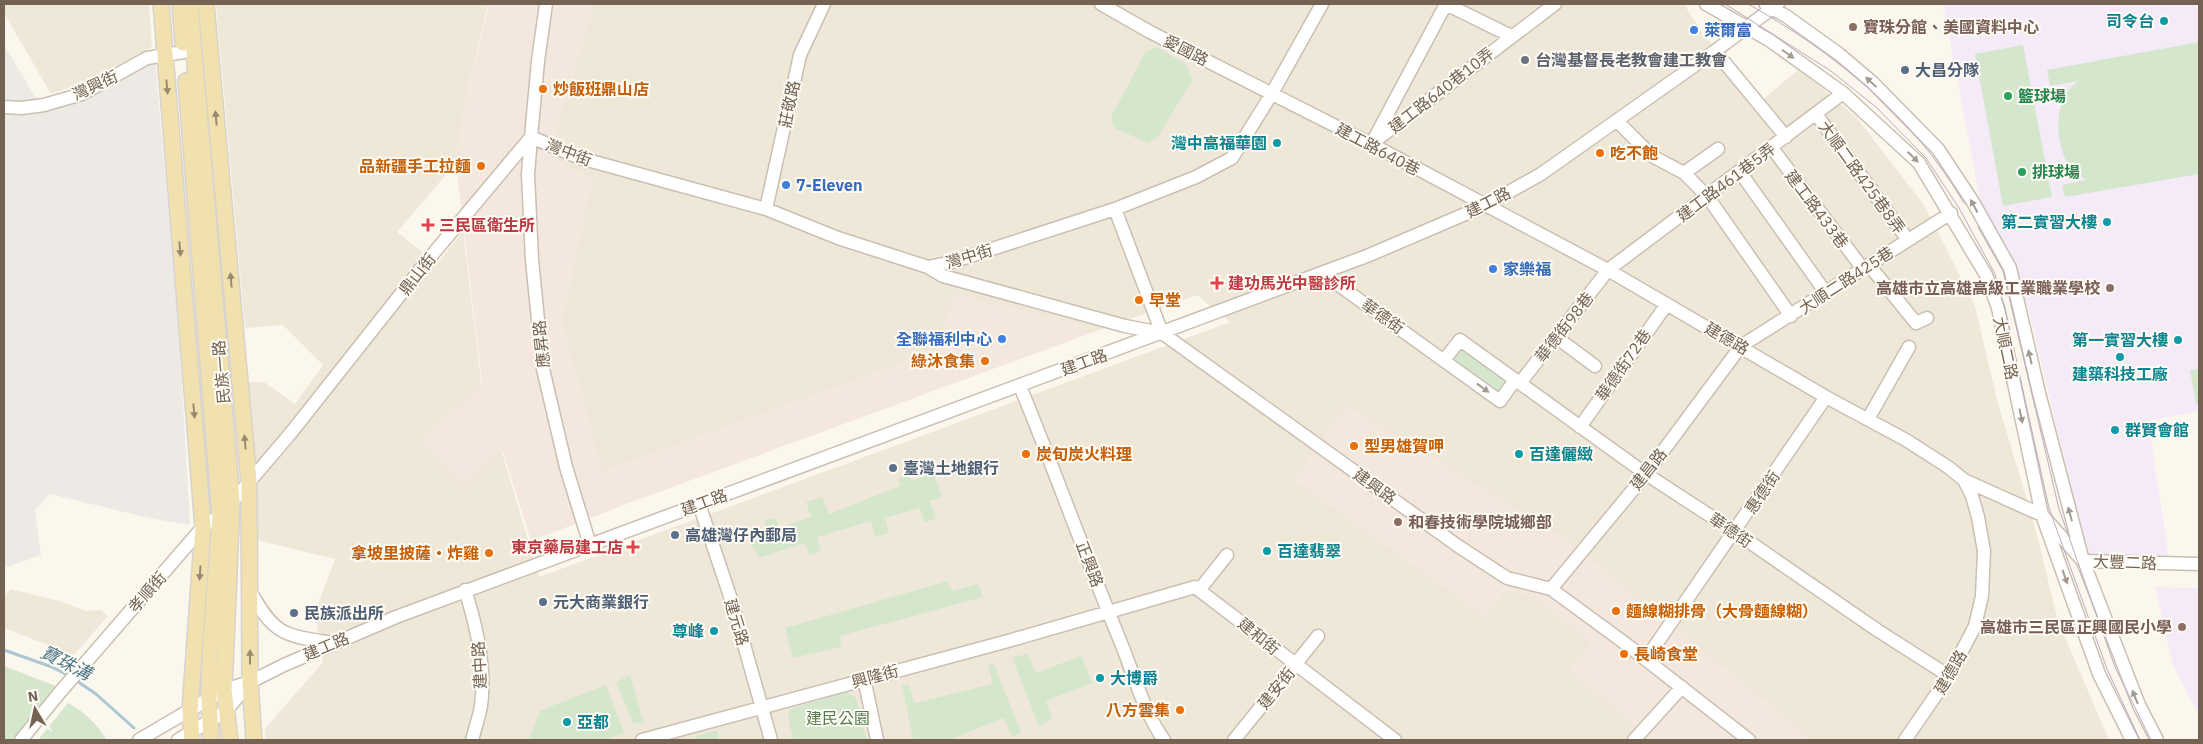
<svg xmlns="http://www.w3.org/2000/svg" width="2203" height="744" font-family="'IBM Plex Sans','Noto Sans TC',sans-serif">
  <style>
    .residential { fill: #efe8d9 }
    .commercial { fill: #f4e7dd }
    .industrial { fill: #edeae5 }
    .education { fill: #f4eaf8 }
    .green { fill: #d4e7cd }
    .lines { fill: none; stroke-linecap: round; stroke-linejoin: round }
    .stream { stroke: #abc7d3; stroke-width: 3 }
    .minor-casing { stroke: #cabfb1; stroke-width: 15 }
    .major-casing { stroke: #d8d3cf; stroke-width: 18 }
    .minor { stroke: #fff; stroke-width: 12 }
    .major { stroke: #f0e1af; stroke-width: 15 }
    .tram { stroke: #bdabc5; stroke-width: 1 }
    .oneway { fill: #a59a8f }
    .oneway2 { fill: #99896e }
    .culture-dot { fill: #0f9aa8; stroke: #fdfbf4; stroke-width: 2 }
    .education-dot { fill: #8d6e63; stroke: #fdfbf4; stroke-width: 2 }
    .shop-dot { fill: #3f7fe0; stroke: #fdfbf4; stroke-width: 2 }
    .worship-dot { fill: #6b7280; stroke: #fdfbf4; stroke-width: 2 }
    .service-dot { fill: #5c6f8a; stroke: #fdfbf4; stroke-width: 2 }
    .food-dot { fill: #e8710a; stroke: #fdfbf4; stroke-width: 2 }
    .leisure-dot { fill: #2e9e5b; stroke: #fdfbf4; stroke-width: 2 }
    .health-dot { fill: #e0444e; stroke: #fdfbf4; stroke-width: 2 }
    .labels { text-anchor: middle; stroke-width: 4; stroke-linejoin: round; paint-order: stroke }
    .culture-label { font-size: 16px; font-weight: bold; fill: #0d838f; stroke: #fdfbf4; text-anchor: end }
    .education-label { font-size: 16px; font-weight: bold; fill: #785e54; stroke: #fdfbf4; text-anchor: start }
    .shop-label { font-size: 16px; font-weight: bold; fill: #366cbe; stroke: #fdfbf4; text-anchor: start }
    .street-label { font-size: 16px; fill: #746352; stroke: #fdfbf4 }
    .worship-label { font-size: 16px; font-weight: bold; fill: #5b616d; stroke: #fdfbf4; text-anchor: start }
    .service-label { font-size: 16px; font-weight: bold; fill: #4e5e75; stroke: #fdfbf4; text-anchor: start }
    .food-label { font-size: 16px; font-weight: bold; fill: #c56008; stroke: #fdfbf4; text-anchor: start }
    .leisure-label { font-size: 16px; font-weight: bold; fill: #27864d; stroke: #fdfbf4; text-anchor: start }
    .health-label { font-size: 16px; font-weight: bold; fill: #be3a42; stroke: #fdfbf4; text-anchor: start }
    .park-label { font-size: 16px; fill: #557d4f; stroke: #fdfbf4 }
    .water-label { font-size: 18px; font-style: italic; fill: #52798a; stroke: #fdfbf4 }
  </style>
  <rect width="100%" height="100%" fill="#fbf7ed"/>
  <path class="residential" d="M 4,4 L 149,4 L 152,47 L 86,82 L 51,94 L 4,13 Z
    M 216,4 L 488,4 L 464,109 L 456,163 L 397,232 L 437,264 L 463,231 L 481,382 L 539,577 L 1230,322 L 1197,295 L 1088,334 L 1080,324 L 937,351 L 602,472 L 561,321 L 592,179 L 548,156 L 594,4 L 1684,4 L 1702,33 L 1762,100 L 1799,69 L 1856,117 L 1924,205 L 1975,306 L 1997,400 L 2035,527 L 2058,621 L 2109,740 L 1812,740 L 1560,536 L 1346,406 L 1295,480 L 1485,616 L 1505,589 L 1536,598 L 1592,642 L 1570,671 L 1656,740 L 266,740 L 265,729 L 323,662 L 315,612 L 335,559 L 257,540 L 247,382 L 264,382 L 295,404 L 323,365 L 283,325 L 245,328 Z
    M 11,589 L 63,602 L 85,611 L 101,610 L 108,616 L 74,655 L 4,628 L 4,595 Z"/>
  <path class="commercial" d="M 489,4 L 594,4 L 548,156 L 592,179 L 561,321 L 602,472 L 937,351 L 954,294 L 1080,324 L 1088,334 L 621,506 L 531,541 L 502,449 L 464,486 L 421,440 L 482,384 L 456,163 L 464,109 Z
    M 1346,405 L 1560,536 L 1812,740 L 1654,740 L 1570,671 L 1592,642 L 1536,598 L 1505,589 L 1485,616 L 1295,480 Z"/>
  <path class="industrial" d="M 4,45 L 40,105 L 155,59 L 179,333 L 190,525 L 149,518 L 50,494 L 35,510 L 41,555 L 4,568 Z"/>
  <path class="education" d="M 1943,4 L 2199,4 L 2199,411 L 2148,421 L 2169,558 L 2087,555 L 2029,311 L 2012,264 L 1983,216 Z
    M 2155,587 L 2199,588 L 2199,716 L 2173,665 Z"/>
  <path class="green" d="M 2199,42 L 2199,174 L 2065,197 L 2062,185 L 2086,180 C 2080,176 2074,172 2069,165 C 2054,144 2053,94 2079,81 L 2050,86 L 2047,70 Z
    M 2023,45 L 2052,197 L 2003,206 L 1975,54 Z
    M 1157,47 L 1187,65 L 1192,81 L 1157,138 L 1148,143 L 1114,128 L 1111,117 L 1146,51 Z
    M 1463,347 L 1510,381 L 1500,395 L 1453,361 Z
    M 2199,369 L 2199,403 L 2196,404 L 2190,370 Z
    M 934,473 L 942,497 L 930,501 L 936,519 L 924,522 L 920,508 L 885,518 L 889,533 L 875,537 L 871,521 L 817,537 L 821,551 L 809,555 L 805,543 L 759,558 L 749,541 L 769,534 L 764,521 L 775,518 L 779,528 L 811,517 L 806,502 L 822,497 L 829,514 L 900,486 L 898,478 L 909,474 L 911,481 Z
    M 948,581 L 952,591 L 978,584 L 983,597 L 840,636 L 841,647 L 793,658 L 785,628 Z
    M 1028,654 L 1036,673 L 1081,656 L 1092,683 L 1046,701 L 1052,718 L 1039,727 L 1012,657 Z
    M 994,664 L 1021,733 L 1012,737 L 1004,718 L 949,740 L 913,740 L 902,685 L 909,685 L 914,703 L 993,684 L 988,665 Z
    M 4,666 L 61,688 L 17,740 L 4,740 Z
    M 630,675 L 644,724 L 633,723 L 616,682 Z
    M 606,685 L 624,733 L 604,740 L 528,740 L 541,710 Z
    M 847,692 L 856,698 L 867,740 L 793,740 L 788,717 L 790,709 Z
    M 68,703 C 85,712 97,724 107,740 L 38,740 Z
    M 717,730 L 719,740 L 696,740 L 695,736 Z"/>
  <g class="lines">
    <path class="stream" d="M 4,650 L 52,667 L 69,676
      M 74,679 L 96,694 L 134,728"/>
    <g class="minor-casing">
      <path id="minor" d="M 1101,4 L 1150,32 L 1371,144 L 1608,270 L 1826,397 L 1906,440 L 1948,467 L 1964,480 L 1972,496 L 1978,517 L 1984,551 L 1982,596 L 1975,626 L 1949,676 L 1905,740
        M 1446,4 L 1511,36
        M 1706,4 L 1769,40 L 1843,93 L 1919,163 L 1986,275 L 1998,308 L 2042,515 L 2099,674 L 2132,740
        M 1766,5 L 1786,16 L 1839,54 L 1872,82 L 1938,149 L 1973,202 L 2010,268 L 2039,393 L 2083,561 L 2139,705 L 2157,740
        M 1715,51 L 1786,137
        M 4,107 L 22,108 L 44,105 L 82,94 L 147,58 L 184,52
        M 1816,114 L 1908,240
        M 1617,121 L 1652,156 L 1684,173 L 1707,196 L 1791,316
        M 1373,141 L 1446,4
        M 1371,144 L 1555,4
        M 1772,148 L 1863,269
        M 1740,172 L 1826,293
        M 1684,173 L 1718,149
        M 766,209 L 800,55 L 824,4
        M 1115,209 L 1162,333 L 1458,546 L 1507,578 L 1551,589 L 1622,641 L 1749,740
        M 1869,265 L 1916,323 L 1927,318
        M 928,267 L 943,276 L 1125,326 L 1162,333
        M 1322,273 L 1500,401 L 1515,380
        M 1556,337 L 1595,366
        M 1444,360 L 1460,340 L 1646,474 L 1735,532 L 1877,630 L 1949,676
        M 1520,383 L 1608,270 L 1843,93
        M 1020,386 C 1055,471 1086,558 1121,643 C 1134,675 1144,712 1164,740
        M 1868,419 L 1909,347
        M 1580,427 L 1667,304
        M 1964,480 L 2042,515 L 2083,561 L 2199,564
        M 699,504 L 732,602 L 771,740
        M 590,545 L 566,467 L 543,369 L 532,260 L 528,174 L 531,137 L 580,158 L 766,209 L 838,238 L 928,267 L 952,262 L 1115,209 L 1196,177 L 1232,158 L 1271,95 L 1322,4
        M 1200,589 L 1227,555
        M 1551,589 L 1646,474 L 1741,346 L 1951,213
        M 465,590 C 477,627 486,667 481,706 C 479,717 475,729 472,740
        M 250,591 C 275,636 284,635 332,643
        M 1646,659 L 1826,397
        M 864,678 L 877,740
        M 21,740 L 61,691 L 203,527 L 220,516 L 290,434 L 427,261 L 531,137 L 538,61 L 546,4
        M 139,740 L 224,690 L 250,682 L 284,665 L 396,617 L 1367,256 L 1484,206 L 1541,174 L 1715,51 L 1778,4
        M 178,740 L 226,711 L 250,682
        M 642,740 L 1008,641 L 1195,587 L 1395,740
        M 1234,740 L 1318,636
        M 1634,740 L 1682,687"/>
    </g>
    <g class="major-casing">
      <path id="major" d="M 161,4 L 203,527 L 190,711 L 192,740
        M 180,4 L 183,43
        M 190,4 L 232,501 L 224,690 L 230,740
        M 206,4 L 249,482 L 250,682 L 254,740
        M 186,81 L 220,516 L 210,655 L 209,700 L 211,740"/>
    </g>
    <use href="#minor" class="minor"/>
    <use href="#major" class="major"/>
    <path class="tram" d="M 1725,4 L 1831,71 L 1876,107 L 1926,158 L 1959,208 L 1995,274 L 2006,314 L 2049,508 L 2107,669 L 2140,740
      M 1748,4 C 1834,52 1914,117 1964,203
      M 1978,227 L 2003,271 L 2059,509 L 2115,667 L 2151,740"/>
  </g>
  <defs><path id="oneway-solid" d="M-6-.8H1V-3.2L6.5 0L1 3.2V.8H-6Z" transform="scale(1.25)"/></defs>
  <g class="oneway">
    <use href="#oneway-solid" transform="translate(1788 54) rotate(35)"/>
    <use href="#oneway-solid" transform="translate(1871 82) rotate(-137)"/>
    <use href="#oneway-solid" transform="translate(1913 157) rotate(44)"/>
    <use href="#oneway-solid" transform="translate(1974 206) rotate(-118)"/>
    <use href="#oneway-solid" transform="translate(2030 357) rotate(-103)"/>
    <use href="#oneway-solid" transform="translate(1483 388) rotate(36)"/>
    <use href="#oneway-solid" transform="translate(2021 416) rotate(78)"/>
    <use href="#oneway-solid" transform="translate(2070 514) rotate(-105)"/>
    <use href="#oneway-solid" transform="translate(2065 577) rotate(70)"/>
    <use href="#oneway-solid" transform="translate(2135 697) rotate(-112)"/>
  </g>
  <g class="oneway2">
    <use href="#oneway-solid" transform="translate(167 87) rotate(85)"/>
    <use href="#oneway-solid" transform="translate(216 118) rotate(-95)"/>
    <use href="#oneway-solid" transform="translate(180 249) rotate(85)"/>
    <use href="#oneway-solid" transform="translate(231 280) rotate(-95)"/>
    <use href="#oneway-solid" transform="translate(194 411) rotate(85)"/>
    <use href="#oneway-solid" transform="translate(245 442) rotate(-95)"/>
    <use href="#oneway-solid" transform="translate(200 573) rotate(94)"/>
    <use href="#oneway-solid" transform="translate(250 657) rotate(-90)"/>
  </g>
  <g class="culture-dot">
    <circle cx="2164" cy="21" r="5"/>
    <circle cx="1277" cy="143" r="5"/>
    <circle cx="2107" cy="222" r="5"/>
    <circle cx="2178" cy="340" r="5"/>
    <circle cx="2120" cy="357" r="5"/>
    <circle cx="2115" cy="430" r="5"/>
    <circle cx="1519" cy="454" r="5"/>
    <circle cx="1267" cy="551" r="5"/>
    <circle cx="714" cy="631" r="5"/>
    <circle cx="1100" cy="678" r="5"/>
    <circle cx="567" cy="722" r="5"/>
  </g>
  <g class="education-dot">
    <circle cx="1853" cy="27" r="5"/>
    <circle cx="2110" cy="288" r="5"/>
    <circle cx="1398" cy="522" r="5"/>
    <circle cx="2182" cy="627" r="5"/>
  </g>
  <g class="shop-dot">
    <circle cx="1694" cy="30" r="5"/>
    <circle cx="786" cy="185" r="5"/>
    <circle cx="1493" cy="269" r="5"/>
    <circle cx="1002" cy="339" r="5"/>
  </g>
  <circle class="worship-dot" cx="1525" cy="60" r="5"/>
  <g class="service-dot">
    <circle cx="1905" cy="70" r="5"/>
    <circle cx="893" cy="468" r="5"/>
    <circle cx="675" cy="535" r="5"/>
    <circle cx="543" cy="602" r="5"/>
    <circle cx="294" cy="613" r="5"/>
  </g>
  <g class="food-dot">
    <circle cx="543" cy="89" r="5"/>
    <circle cx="1600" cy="153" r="5"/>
    <circle cx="481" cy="166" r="5"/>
    <circle cx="1139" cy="300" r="5"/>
    <circle cx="985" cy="361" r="5"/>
    <circle cx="1354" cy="446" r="5"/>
    <circle cx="1026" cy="454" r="5"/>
    <circle cx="489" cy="553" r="5"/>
    <circle cx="1616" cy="611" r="5"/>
    <circle cx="1624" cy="654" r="5"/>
    <circle cx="1180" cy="710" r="5"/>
  </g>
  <g class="leisure-dot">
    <circle cx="2008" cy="96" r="5"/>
    <circle cx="2022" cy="172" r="5"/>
  </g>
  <g class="health-dot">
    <path d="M425.5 217.5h5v5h5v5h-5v5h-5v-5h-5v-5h5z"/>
    <path d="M1214.5 275.5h5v5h5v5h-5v5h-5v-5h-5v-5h5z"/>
    <path d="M630.5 539.5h5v5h5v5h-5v5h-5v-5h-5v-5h5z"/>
  </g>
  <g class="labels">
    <g class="culture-label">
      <text x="2154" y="27">司令台</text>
      <text x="1267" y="149">灣中高福華園</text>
      <text x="2097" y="228">第二實習大樓</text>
      <text x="2168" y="346">第一實習大樓</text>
      <text x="2120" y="380" text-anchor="middle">建築科技工廠</text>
      <text x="2125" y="436" text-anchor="start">群賢會館</text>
      <text x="1529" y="460" text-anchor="start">百達儷緻</text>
      <text x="1277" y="557" text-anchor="start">百達翡翠</text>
      <text x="704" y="637">尊峰</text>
      <text x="1110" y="684" text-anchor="start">大博爵</text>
      <text x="577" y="728" text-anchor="start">亞都</text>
    </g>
    <g class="education-label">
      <text x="1863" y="33">寶珠分館、美國資料中心</text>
      <text x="2100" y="294" text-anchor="end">高雄市立高雄高級工業職業學校</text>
      <text x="1408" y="528">和春技術學院城鄉部</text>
      <text x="2172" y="633" text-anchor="end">高雄市三民區正興國民小學</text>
    </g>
    <g class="shop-label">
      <text x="1704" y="36">萊爾富</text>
      <text x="796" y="191">7-Eleven</text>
      <text x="1503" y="275">家樂福</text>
      <text x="992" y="345" text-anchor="end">全聯福利中心</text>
    </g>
    <g class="street-label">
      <text transform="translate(1186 50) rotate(27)" y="6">愛國路</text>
      <text transform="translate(95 85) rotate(-25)" y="6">灣興街</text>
      <text transform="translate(1441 90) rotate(-38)" y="6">建工路640巷10弄</text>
      <text transform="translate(789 104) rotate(-78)" y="6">莊敬路</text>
      <text transform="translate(1378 149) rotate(28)" y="6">建工路640巷</text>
      <text transform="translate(569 152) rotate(21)" y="6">灣中街</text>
      <text transform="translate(1862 177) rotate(54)" y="6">大順二路425巷8弄</text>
      <text transform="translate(1726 182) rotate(-37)" y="6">建工路461巷5弄</text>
      <text transform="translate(1488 202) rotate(-27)" y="6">建工路</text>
      <text transform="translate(1817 209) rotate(53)" y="6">建工路433巷</text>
      <text transform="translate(969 256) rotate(-17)" y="6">灣中街</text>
      <text transform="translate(417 274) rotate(-52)" y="6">鼎山街</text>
      <text transform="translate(1846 280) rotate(-33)" y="6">大順二路425巷</text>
      <text transform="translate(1383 316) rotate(35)" y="6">華德街</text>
      <text transform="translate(1564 327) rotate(-52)" y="6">華德街98巷</text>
      <text transform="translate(1727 338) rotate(30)" y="6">建德路</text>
      <text transform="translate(541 344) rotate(-96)" y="6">應昇路</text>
      <text transform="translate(2006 348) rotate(78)" y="6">大順二路</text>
      <text transform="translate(1084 362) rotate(-20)" y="6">建工路</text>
      <text transform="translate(1623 365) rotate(-55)" y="6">華德街72巷</text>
      <text transform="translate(221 372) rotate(-95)" y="6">民族一路</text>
      <text transform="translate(1648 469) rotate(-52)" y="6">建昌路</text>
      <text transform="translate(1375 486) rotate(36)" y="6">建興路</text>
      <text transform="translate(1762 492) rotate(-56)" y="6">惠德街</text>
      <text transform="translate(704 502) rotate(-20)" y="6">建工路</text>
      <text transform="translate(1731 530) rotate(34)" y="6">華德街</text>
      <text transform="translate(2125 562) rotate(2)" y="6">大豐二路</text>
      <text transform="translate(1090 564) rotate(69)" y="6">正興路</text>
      <text transform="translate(147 592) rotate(-49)" y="6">孝順街</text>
      <text transform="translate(737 622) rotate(73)" y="6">建元路</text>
      <text transform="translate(1259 636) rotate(39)" y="6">建和街</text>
      <text transform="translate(326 646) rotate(-23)" y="6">建工路</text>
      <text transform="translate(479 665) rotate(-93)" y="6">建中路</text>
      <text transform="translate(1950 672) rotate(-60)" y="6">建德路</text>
      <text transform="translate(875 676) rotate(-15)" y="6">興隆街</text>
      <text transform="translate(1276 688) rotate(-51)" y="6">建安街</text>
    </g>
    <g class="worship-label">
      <text x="1535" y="66">台灣基督長老教會建工教會</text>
    </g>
    <g class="service-label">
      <text x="1915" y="76">大昌分隊</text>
      <text x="903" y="474">臺灣土地銀行</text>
      <text x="685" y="541">高雄灣仔內郵局</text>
      <text x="553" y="608">元大商業銀行</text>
      <text x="304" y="619">民族派出所</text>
    </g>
    <g class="food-label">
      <text x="553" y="95">炒飯班鼎山店</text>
      <text x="1610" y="159">吃不飽</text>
      <text x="471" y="172" text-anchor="end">品新疆手工拉麵</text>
      <text x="1149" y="306">早堂</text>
      <text x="975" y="367" text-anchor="end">綠沐食集</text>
      <text x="1364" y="452">型男雄賀呷</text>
      <text x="1036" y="460">炭旬炭火料理</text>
      <text x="479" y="559" text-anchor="end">拿坡里披薩‧炸雞</text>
      <text x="1626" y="617">麵線糊排骨（大骨麵線糊）</text>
      <text x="1634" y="660">長崎食堂</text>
      <text x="1170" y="716" text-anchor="end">八方雲集</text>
    </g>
    <g class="leisure-label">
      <text x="2018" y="102">籃球場</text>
      <text x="2032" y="178">排球場</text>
    </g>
    <g class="health-label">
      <text x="439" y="231">三民區衛生所</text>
      <text x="1228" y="289">建功馬光中醫診所</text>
      <text x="623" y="553" text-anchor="end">東京藥局建工店</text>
    </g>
    <g class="park-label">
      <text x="838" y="724">建民公園</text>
    </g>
    <g class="water-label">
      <text transform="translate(66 663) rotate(27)" y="6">寶珠溝</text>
    </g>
  </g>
  <rect width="2203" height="744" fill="none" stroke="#746352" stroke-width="10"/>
  <g transform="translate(35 709) rotate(351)" stroke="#fdfbf4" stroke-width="4" paint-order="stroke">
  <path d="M0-4L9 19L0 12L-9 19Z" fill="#746352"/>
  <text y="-8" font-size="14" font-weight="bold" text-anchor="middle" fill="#746352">N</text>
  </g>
</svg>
